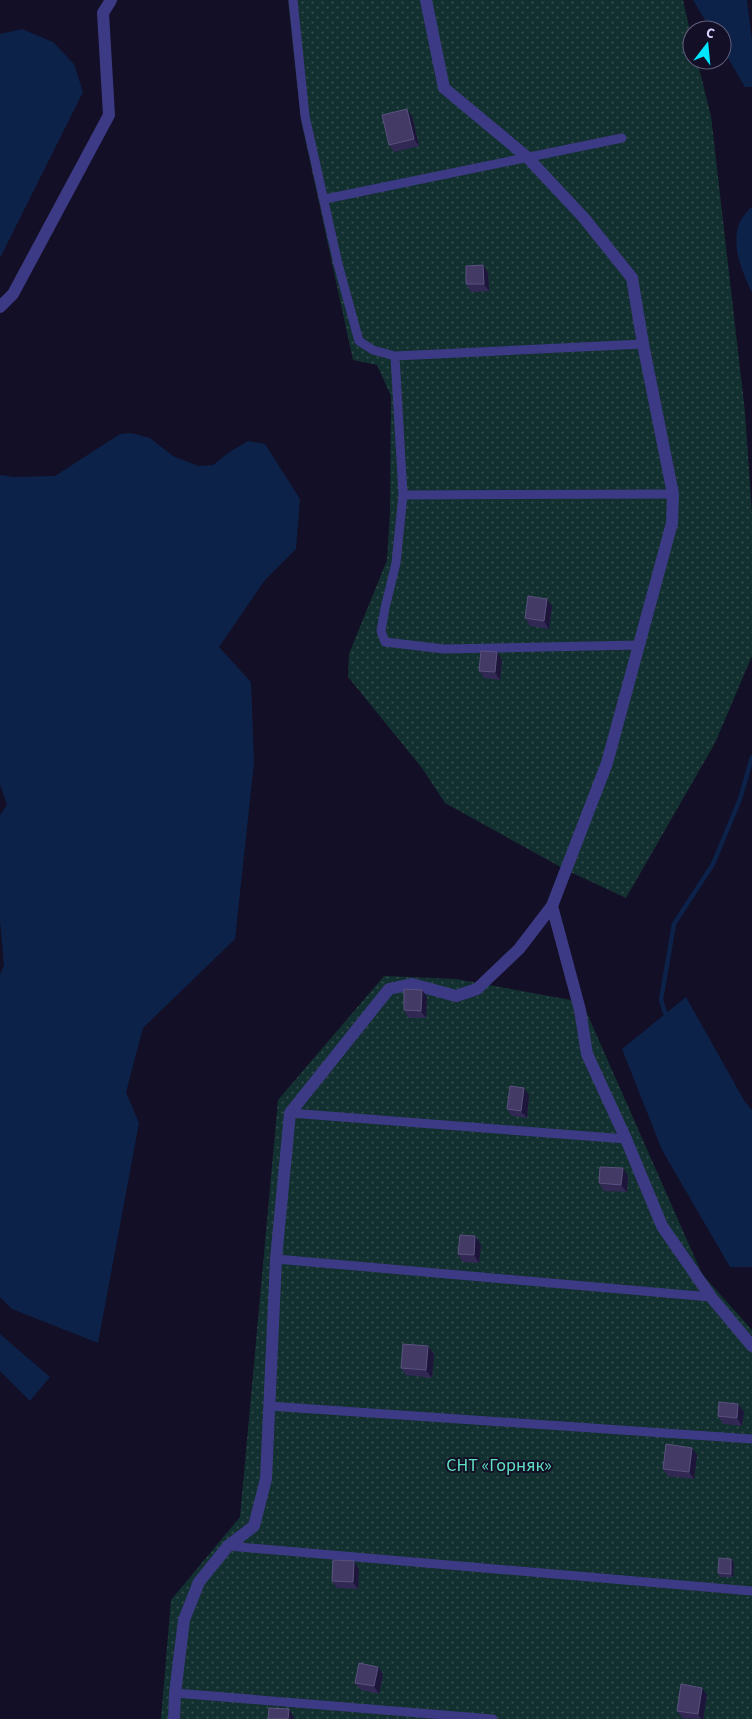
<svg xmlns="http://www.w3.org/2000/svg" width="752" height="1719" font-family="'Source Sans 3',sans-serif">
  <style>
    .garden { fill: url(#garden-dots) }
    .water { fill: #0c2248 }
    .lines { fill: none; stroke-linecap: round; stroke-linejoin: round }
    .stream { stroke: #0c2248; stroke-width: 4.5 }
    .service { stroke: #3d3a85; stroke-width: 9 }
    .minor { stroke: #3d3a85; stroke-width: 12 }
    .tertiary { stroke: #3d3a85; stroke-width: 12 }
    .wall { fill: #312854 }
    .shaded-wall { fill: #1d163a }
    .building { fill: #433a66; stroke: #5a527e }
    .labels { text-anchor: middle; stroke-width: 4; stroke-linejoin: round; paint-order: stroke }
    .park-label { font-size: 18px; fill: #5fe0c0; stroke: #130f26 }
  </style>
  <defs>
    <pattern id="garden-dots" width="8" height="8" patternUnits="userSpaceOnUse" patternTransform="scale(1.25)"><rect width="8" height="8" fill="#12302f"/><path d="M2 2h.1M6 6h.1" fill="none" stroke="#344d4e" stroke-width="1.8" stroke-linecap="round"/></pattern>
  </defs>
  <rect width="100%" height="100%" fill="#130f26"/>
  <path class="garden" d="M 288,0 L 683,0 L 692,39 L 692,60 L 697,60 L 711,116 L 745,412 L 752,512 L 752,656 L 715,743 L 626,898 L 566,870 L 445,803 L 422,768 L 348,677 L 349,654 L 387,560 L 390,513 L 391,396 L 377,365 L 353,360 L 301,120 Z
    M 384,976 L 456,979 L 582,1002 L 702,1274 L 752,1330 L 752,1719 L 161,1719 L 171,1600 L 240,1517 L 278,1100 Z"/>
  <path class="water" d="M 693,0 L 747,0 L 752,40 L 752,87 L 745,87 L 722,48 L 722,30 L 711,30 Z
    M 22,29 L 53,42 L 74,64 L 83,92 L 0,258 L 0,34 Z
    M 750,208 L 752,208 L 752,292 C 742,272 731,246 739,224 C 741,218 746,213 750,208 Z
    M 131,433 L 150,438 L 173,456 L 198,466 L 213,465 L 228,453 L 248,441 L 265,444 L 300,499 L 296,549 L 265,580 L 219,647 L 251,682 L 254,763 L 235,939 L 143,1028 L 126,1092 L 139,1123 L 98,1343 L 12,1309 L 0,1297 L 0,974 L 4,965 L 0,921 L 0,815 L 7,805 L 0,784 L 0,475 L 15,477 L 55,476 L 120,434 Z
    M 686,997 L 745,1102 L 752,1110 L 752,1267 L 730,1267 L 662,1150 L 622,1049 Z
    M 0,1334 L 50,1377 L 30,1401 L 0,1371 Z"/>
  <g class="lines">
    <path class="stream" d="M 667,1019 L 661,1000 L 674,924 L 713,864 L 740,799 L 752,757"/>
    <path class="service" d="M 293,0 L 305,116 L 338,264 L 359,341 L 373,350 L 395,356
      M 325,199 L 622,138
      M 403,495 L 673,494
      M 639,645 L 444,649 L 385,642 L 381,631 L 385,608 L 396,563 L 403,495 L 395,356 L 643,344
      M 290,1113 L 626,1139
      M 276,1259 L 711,1297
      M 269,1406 L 752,1439
      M 228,1546 L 752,1591
      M 175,1693 L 493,1719"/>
    <path class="minor" d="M 552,906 L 580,1010 L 587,1054 L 626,1139 L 662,1226 L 711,1297 L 752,1346
      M 174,1719 L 175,1693 L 184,1620 L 199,1582 L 228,1546 L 254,1526 L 266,1479 L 276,1259 L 290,1113 L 389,989 L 412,984 L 456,996 L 477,989 L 519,949 L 552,906 L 607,763 L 672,523 L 673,494 L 643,344 L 632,278 L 584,218 L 527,157 L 444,88 L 426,0"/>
    <path class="tertiary" d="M 0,307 L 13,294 L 109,115 L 103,13 L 111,0"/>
  </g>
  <path class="wall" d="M 412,116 L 419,146 L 394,152 L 389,145 Z
    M 483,265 L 488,273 L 489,291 L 471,292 L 466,284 Z
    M 552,606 L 549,629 L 530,626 L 525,618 Z
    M 502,660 L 500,680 L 484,678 L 479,671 Z
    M 422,990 L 427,997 L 426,1018 L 409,1018 L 404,1010 Z
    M 529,1095 L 527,1118 L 512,1116 L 507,1109 Z
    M 628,1176 L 627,1192 L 604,1191 L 599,1183 Z
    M 475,1236 L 481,1244 L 479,1263 L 463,1262 L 458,1254 Z
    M 434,1354 L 432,1378 L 406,1375 L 401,1368 Z
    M 738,1404 L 744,1412 L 742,1426 L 723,1424 L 718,1416 Z
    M 692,1448 L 697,1455 L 694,1479 L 668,1476 L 663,1469 Z
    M 731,1559 L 734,1563 L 733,1577 L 720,1577 L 718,1573 Z
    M 359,1569 L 358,1589 L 337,1588 L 332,1581 Z
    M 378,1667 L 383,1674 L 379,1694 L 361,1690 L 355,1683 Z
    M 707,1695 L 703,1719 L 683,1718 L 677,1711 Z"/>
  <path class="shaded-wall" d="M 407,109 L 412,116 L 419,146 L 414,139 Z
    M 483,265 L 488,273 L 489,291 L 484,284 Z
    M 547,599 L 552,606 L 549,629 L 544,621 Z
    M 497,652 L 502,660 L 500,680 L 495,672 Z
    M 422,990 L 427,997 L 426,1018 L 421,1011 Z
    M 524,1088 L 529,1095 L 527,1118 L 521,1111 Z
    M 623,1168 L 628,1176 L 627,1192 L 621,1185 Z
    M 475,1236 L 481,1244 L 479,1263 L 474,1255 Z
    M 428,1346 L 434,1354 L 432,1378 L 426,1370 Z
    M 738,1404 L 744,1412 L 742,1426 L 737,1418 Z
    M 692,1448 L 697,1455 L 694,1479 L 689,1472 Z
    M 731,1559 L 734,1563 L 733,1577 L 731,1574 Z
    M 354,1561 L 359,1569 L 358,1589 L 353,1582 Z
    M 378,1667 L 383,1674 L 379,1694 L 374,1686 Z
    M 702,1688 L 707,1695 L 703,1719 L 701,1719 L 698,1714 Z
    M 289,1709 L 294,1717 L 294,1719 L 288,1719 Z"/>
  <path class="building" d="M 407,109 L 414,139 L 389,145 L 382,115 Z
    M 483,265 L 484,284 L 466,284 L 466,266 Z
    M 528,596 L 547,599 L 544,621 L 525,618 Z
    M 481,651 L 497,652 L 495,672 L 479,671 Z
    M 404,989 L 422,990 L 421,1011 L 404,1010 Z
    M 510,1086 L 524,1088 L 521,1111 L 507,1109 Z
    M 600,1167 L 623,1168 L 621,1185 L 599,1183 Z
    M 460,1235 L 475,1236 L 474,1255 L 458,1254 Z
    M 403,1344 L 428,1346 L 426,1370 L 401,1368 Z
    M 719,1402 L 738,1404 L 737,1418 L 718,1416 Z
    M 666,1444 L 692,1448 L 689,1472 L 663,1469 Z
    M 719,1558 L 731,1559 L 731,1574 L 718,1573 Z
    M 333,1560 L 354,1561 L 353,1582 L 332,1581 Z
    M 359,1663 L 378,1667 L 374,1686 L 355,1683 Z
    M 681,1684 L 702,1688 L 698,1714 L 677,1711 Z
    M 269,1708 L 289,1709 L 288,1719 L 268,1719 Z"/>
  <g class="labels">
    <g class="park-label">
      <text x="499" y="1471">СНТ «Горняк»</text>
    </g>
  </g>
  <g transform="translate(707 45) rotate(16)"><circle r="24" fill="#130f26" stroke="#625e7d"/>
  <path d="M0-4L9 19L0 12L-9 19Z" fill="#00e5ff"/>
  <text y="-8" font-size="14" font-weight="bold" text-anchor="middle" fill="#d9d4ff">С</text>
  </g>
</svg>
